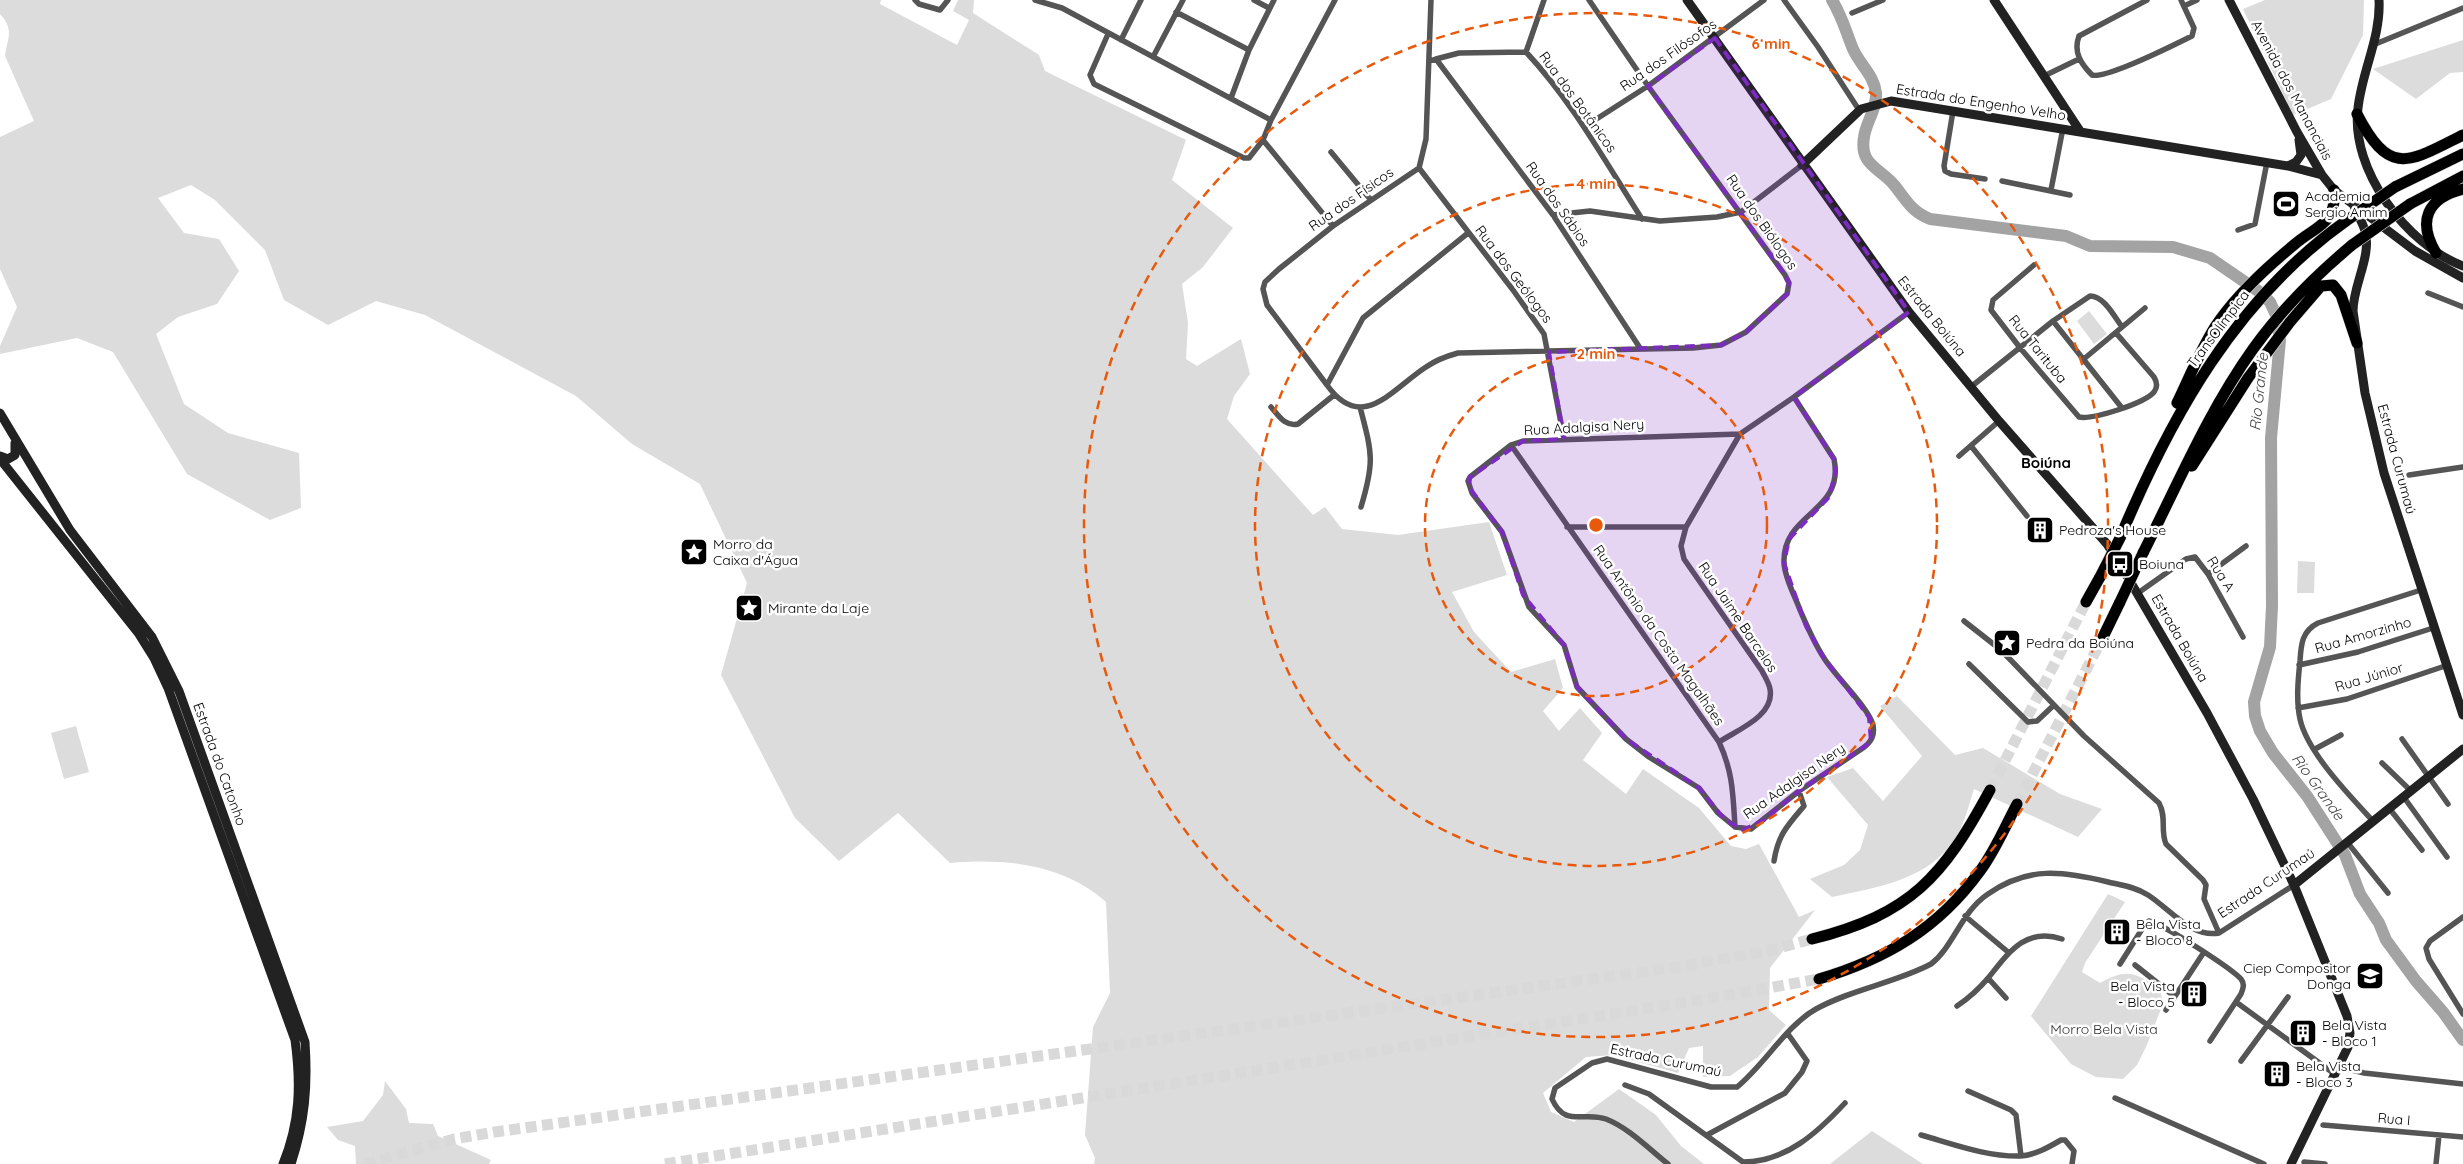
<svg xmlns="http://www.w3.org/2000/svg" width="2463" height="1164" font-family="Quicksand,sans-serif">
  <style>
    .green { fill: #dcdcdc }
    .lines { fill: none; stroke-linecap: round; stroke-linejoin: round }
    .river { stroke: #a3a3a3; stroke-width: 12 }
    .highway-tunnel { stroke: #d9d9d9; stroke-width: 11; stroke-dasharray: 11 5.5; stroke-linecap: butt }
    .highway-casing { stroke: #dbdbdb; stroke-width: 12 }
    .street { stroke: #555; stroke-width: 5.5 }
    .secondary { stroke: #222; stroke-width: 9 }
    .highway { stroke: #000; stroke-width: 11 }
    .highway-bridge-casing { stroke: #dbdbdb; stroke-width: 12; stroke-linecap: butt }
    .highway-bridge { stroke: #000; stroke-width: 11 }
    .marked { fill: #7b2cbf; fill-opacity: 0.2; stroke: #7b2cbf; stroke-width: 4; stroke-dasharray: 10 6; stroke-linejoin: round }
    .ring { fill: none; stroke: #e8590c; stroke-width: 2.5; stroke-dasharray: 9 6 }
    .labels { text-anchor: middle; stroke-width: 5; stroke-linejoin: round; paint-order: stroke }
    .street-label { font-size: 14px; fill: #000; stroke: #fff }
    .poi-label { font-size: 14px; fill: #000; stroke: #fff; text-anchor: start }
    .park-label { font-size: 14px; fill: #333; stroke: #fff }
    .water-label { font-size: 15px; font-style: italic; fill: #444; stroke: #fff }
    .neighbourhood-label { font-size: 15px; font-weight: bold; fill: #000; stroke: #fff }
    .centre { fill: #e8590c; stroke: #fff; stroke-width: 2.5 }
    .ring-label { font-size: 15px; text-anchor: middle; font-weight: bold; fill: #e8590c; stroke: #fff; stroke-width: 5; stroke-linejoin: round; paint-order: stroke }
  </style>
  <rect width="100%" height="100%" fill="#fff"/>
  <path class="green" d="M 0,0 L 881,0 L 880,4 L 957,45 L 969,20 L 953,11 L 958,0 L 974,0 L 973,13 L 1039,55 L 1045,71 L 1186,140 L 1172,180 L 1233,228 L 1203,267 L 1182,284 L 1188,323 L 1186,359 L 1197,366 L 1241,339 L 1250,374 L 1234,396 L 1227,419 L 1313,515 L 1325,507 L 1342,529 L 1398,535 L 1489,522 L 1507,575 L 1452,592 L 1474,632 L 1511,672 L 1555,659 L 1563,688 L 1543,711 L 1559,731 L 1580,708 L 1602,733 L 1583,760 L 1626,794 L 1643,769 L 1699,808 L 1731,846 L 1746,849 L 1759,844 L 1799,917 L 1815,910 L 1770,968 L 1769,1010 L 1786,1025 L 1758,1057 L 1730,1076 L 1703,1077 L 1703,1046 L 1689,1048 L 1678,1073 L 1613,1055 L 1586,1057 L 1543,1093 L 1551,1112 L 1574,1122 L 1619,1089 L 1656,1115 L 1681,1146 L 1704,1164 L 1094,1164 L 1095,1158 L 1085,1135 L 1093,1027 L 1110,993 L 1106,902 C 1063,864 1005,858 950,863 L 898,813 L 839,861 L 795,818 L 721,675 L 747,583 L 700,484 L 632,444 L 576,396 L 425,315 L 376,301 L 328,325 L 284,300 L 265,250 L 215,200 L 191,185 L 158,198 L 184,233 L 219,239 L 239,271 L 217,304 L 178,317 L 156,334 L 184,404 L 228,433 L 299,453 L 301,508 L 270,520 L 187,474 L 113,352 L 77,338 L 0,354 L 0,346 L 17,307 L 0,269 L 0,137 L 34,121 L 5,56 C 7,39 15,30 0,14 Z
    M 2265,0 L 2364,0 L 2363,35 L 2331,99 L 2293,115 L 2243,9 Z
    M 2463,40 L 2463,72 L 2450,73 L 2416,99 L 2373,69 Z
    M 2089,311 L 2107,334 L 2094,344 L 2077,321 Z
    M 2298,561 L 2315,562 L 2314,593 L 2297,593 Z
    M 1897,696 L 1955,755 L 1983,748 L 2060,794 L 2102,809 L 2078,837 L 1974,789 C 1969,804 1965,822 1957,836 C 1930,880 1878,887 1832,897 L 1810,879 L 1844,865 L 1860,850 L 1868,825 L 1827,777 L 1853,768 L 1883,801 L 1922,756 L 1880,706 Z
    M 76,726 L 89,772 L 64,779 L 51,733 Z
    M 2108,894 L 2125,902 L 2085,963 L 2082,972 L 2100,983 C 2127,968 2135,972 2160,989 L 2163,1004 L 2146,1047 L 2137,1065 L 2123,1079 L 2096,1077 L 2071,1064 L 2031,1016 Z
    M 385,1081 L 406,1109 L 409,1123 L 433,1124 L 438,1136 L 491,1160 L 489,1164 L 356,1164 L 355,1146 L 338,1140 L 327,1127 L 363,1121 L 383,1095 Z
    M 1872,1131 L 1923,1164 L 1830,1164 Z"/>
  <g class="lines">
    <path class="river" d="M 1832,0 C 1842,16 1846,32 1853,49 C 1860,65 1874,75 1876,93 C 1877,109 1866,122 1864,137 C 1859,166 1881,168 1895,186 C 1906,200 1912,212 1930,219 L 2066,236 L 2090,246 L 2173,247 L 2210,258 L 2261,293 L 2270,302 L 2276,315 L 2280,340 L 2271,438 L 2272,606 L 2270,647 L 2254,702 L 2255,716 L 2260,731 L 2273,753 L 2307,796 L 2345,855 L 2360,894 L 2379,923 L 2386,940 L 2416,981 L 2443,1012 L 2463,1040"/>
    <path class="highway-tunnel" d="M 1990,790 L 2086,602
      M 2017,804 L 2103,637
      M 365,1164 L 454,1139 L 495,1132 L 1685,966 L 1768,951 L 1812,939
      M 665,1164 L 1700,1000 L 1819,979"/>
    <g class="highway-casing">
      <path id="highway" d="M 2357,114 C 2390,178 2409,162 2463,135
        M 2395,187 L 2463,154
        M 2410,204 L 2463,176
        M 2436,253 C 2417,221 2427,198 2463,189
        M 2177,403 C 2189,378 2200,351 2215,327 C 2235,296 2266,268 2295,244 C 2316,226 2337,224 2334,190
        M 2192,466 L 2248,378 L 2290,322 L 2321,286 L 2333,285 L 2341,295 L 2357,343
        M 2120,538 C 2171,416 2236,299 2346,221
        M 2143,553 C 2178,484 2208,412 2253,349 C 2281,310 2315,276 2352,245
        M 2086,602 L 2100,577
        M 2103,637 L 2120,602
        M 1812,939 C 1911,914 1943,877 1990,790
        M 1819,979 C 1886,959 1938,929 1980,871 C 1995,851 2005,827 2017,804"/>
    </g>
    <path class="street" d="M 915,0 L 919,4 L 940,10 L 948,0
      M 1035,0 L 1062,8 L 1271,120
      M 1254,0 L 1269,8
      M 1784,0 L 1818,47 L 1859,110
      M 2147,0 L 2079,36 C 2073,52 2081,64 2092,75 C 2106,79 2176,44 2192,36 L 2194,28 L 2181,0
      M 2184,6 L 2197,0
      M 1176,12 L 1249,50
      M 1852,13 L 1883,0
      M 1108,34 L 1090,75 L 1094,84 L 1244,158 L 1249,158 L 1263,140 L 1271,120 L 1335,0
      M 1121,40 L 1141,0
      M 2373,45 L 2463,8
      M 1526,52 L 1544,0
      M 1153,57 L 1183,0
      M 1436,59 L 1459,53 L 1526,52 C 1572,101 1606,163 1642,219
      M 1430,61 L 1436,59 L 1553,215 L 1640,348
      M 2044,76 L 2079,59
      M 1231,98 L 1249,50 L 1274,0
      M 1953,111 L 1944,166 L 1945,171 L 1951,174 L 1985,179
      M 1584,127 L 1648,86 L 1764,0
      M 1263,140 L 1333,226
      M 1331,152 L 1370,199
      M 1419,168 L 1513,290 L 1544,334 L 1564,439
      M 2002,181 L 2070,195
      M 2051,190 L 2063,128
      M 1553,215 L 1590,211 L 1660,221 L 1717,217 L 1741,212 L 1802,165
      M 2238,230 L 2255,224 L 2267,162
      M 1468,233 L 1363,318 L 1327,385 C 1362,434 1392,389 1426,367 C 1436,360 1447,356 1458,353 L 1693,348 L 1721,345 L 1746,332 L 1787,294 L 1789,283 L 1785,275 L 1648,86 L 1589,0
      M 2034,265 L 1993,300 L 1991,310 L 2021,349 L 2079,417 C 2093,420 2145,403 2154,392 C 2158,387 2157,382 2154,377 L 2116,333
      M 2428,293 L 2463,307
      M 2053,321 L 2122,408
      M 2085,358 L 2145,308
      M 1327,385 L 1267,305 L 1263,289 L 1265,282 L 1279,269 L 1333,226 L 1419,168 L 1426,139 L 1431,0
      M 1972,386 L 2053,321 L 2090,296 C 2104,296 2114,316 2122,327
      M 1271,407 C 1279,416 1285,427 1298,424 L 1334,395
      M 1360,407 C 1372,453 1375,461 1361,507
      M 1740,434 L 1523,441 L 1511,445 L 1470,477 L 1468,481 L 1472,493 L 1502,532 L 1529,607 L 1564,645 L 1577,687 L 1626,739 L 1649,757 L 1699,788 L 1718,813 L 1735,827 L 1751,829 L 1799,791 L 1863,748 C 1871,742 1875,736 1873,725 C 1868,707 1835,676 1824,658 C 1814,643 1807,626 1800,610 C 1795,596 1785,579 1784,563 C 1782,512 1845,513 1834,459 L 1794,397
      M 1511,445 L 1719,742 C 1733,772 1733,795 1735,827
      M 1971,446 L 2027,516
      M 1959,456 L 1999,421
      M 2409,475 L 2463,467
      M 1567,527 L 1686,527
      M 2208,574 L 2246,546
      M 2138,593 L 2186,559 L 2195,557 L 2208,574 L 2243,637
      M 1964,621 L 2001,650 L 2084,736 L 2159,803 C 2167,818 2160,830 2166,844 L 2203,880 L 2206,885 L 2204,899 L 2219,933
      M 1969,664 L 2028,722 L 2037,721 L 2054,705
      M 2299,665 L 2358,652 L 2433,628
      M 2298,708 L 2347,699 L 2445,666
      M 2402,739 L 2448,804
      M 1719,742 C 1737,730 1775,716 1770,689 C 1769,683 1765,677 1762,671 L 1684,559 L 1681,546 L 1686,527 L 1740,434 L 1794,397 L 1909,312
      M 2315,749 L 2341,735
      M 2382,763 L 2410,790
      M 2403,796 L 2447,857
      M 2389,808 L 2422,850
      M 2373,821 C 2350,796 2307,752 2300,719 C 2296,701 2298,680 2300,661 C 2301,644 2302,631 2318,623 L 2421,590
      M 2347,842 L 2388,893
      M 1774,861 C 1778,835 1787,826 1804,806 L 1799,791
      M 1965,916 L 2008,952
      M 2463,917 L 2430,941 L 2426,948 L 2429,959 L 2463,1014
      M 2120,964 L 2144,926 L 2149,921 C 2163,924 2231,968 2241,979 C 2245,984 2243,989 2241,994 L 2210,1041
      M 2135,965 L 2174,996
      M 1988,978 L 2006,998
      M 2236,1002 L 2336,1075
      M 1957,1006 C 1969,998 1979,989 1989,977 C 2009,952 2026,927 2062,939
      M 2166,1010 L 2204,952
      M 2241,1061 L 2288,997
      M 2340,1067 L 2364,1073 L 2463,1084
      M 1625,1085 L 1649,1094 L 1743,1162 C 1786,1162 1818,1132 1845,1103
      M 1968,1091 L 2011,1110 L 2016,1115 L 2021,1156
      M 2115,1098 L 2264,1164
      M 2323,1125 L 2463,1137
      M 1707,1135 L 1785,1093 L 1802,1072 L 1807,1061 L 1788,1034
      M 1921,1135 C 1953,1144 1987,1157 2021,1156 C 2035,1155 2049,1147 2061,1140 L 2065,1140 L 2074,1151 L 2072,1164
      M 2304,1162 L 2325,1164
      M 1668,1164 C 1649,1149 1629,1128 1606,1119 C 1584,1111 1565,1128 1552,1099 L 1555,1088 L 1592,1063 L 1607,1059 L 1711,1087 L 1737,1087 C 1765,1064 1786,1026 1816,1009 C 1852,989 1895,983 1931,964 C 1954,946 1961,912 1988,894 C 2028,866 2063,871 2108,882 C 2121,885 2136,887 2148,895 C 2170,909 2191,938 2219,933 L 2294,885
      M 2436,1164 L 2439,1135"/>
    <path class="secondary" d="M 1687,0 L 1909,312 L 1999,421 L 2107,544 L 2120,564 L 2207,713 L 2253,799 L 2294,885 L 2347,1016 L 2350,1033 L 2348,1047 L 2291,1164
      M 1994,0 L 2080,131
      M 2229,0 L 2297,132 L 2322,175 L 2334,190 L 2415,251 L 2463,278
      M 2379,0 C 2381,37 2362,71 2358,108 C 2350,170 2407,245 2463,266
      M 1802,165 L 1861,109 L 1891,101 L 2288,166 L 2322,175
      M 2288,166 L 2296,162 L 2301,155 L 2299,140
      M 2354,206 C 2357,214 2363,223 2365,231 C 2372,256 2353,285 2353,311 L 2365,393 L 2384,473 L 2463,715
      M 0,413 L 70,530 L 152,637 L 179,691 L 305,1042 C 308,1087 305,1121 291,1164
      M 0,456 L 8,459 L 15,455 L 15,443
      M 0,459 L 139,634 L 154,658 L 168,688 L 295,1040 C 301,1085 300,1122 283,1164
      M 2294,885 L 2463,749"/>
    <use href="#highway" class="highway"/>
    <g class="highway-bridge-casing">
      <path id="highway-bridge" d="M 2346,221 L 2395,187
        M 2352,245 L 2410,204
        M 2100,577 L 2120,538
        M 2120,602 L 2143,553"/>
    </g>
    <use href="#highway-bridge" class="highway-bridge"/>
  </g>
  <path class="marked" d="M 1715,38 L 1909,312 L 1794,397 L 1834,459 L 1836,471 L 1829,497 L 1789,539 L 1784,563 L 1806,626 L 1824,658 L 1869,717 L 1871,742 L 1799,791 L 1764,820 L 1743,830 L 1725,820 L 1699,788 L 1626,739 L 1577,687 L 1564,645 L 1523,595 L 1502,532 L 1469,487 L 1470,477 L 1523,441 L 1564,439 L 1549,352 L 1721,345 L 1746,332 L 1787,294 L 1789,283 L 1785,275 L 1648,86 Z"/>
  <g class="ring">
    <circle cx="1596" cy="525" r="171"/>
    <circle cx="1596" cy="525" r="341"/>
    <circle cx="1596" cy="525" r="512"/>
  </g>
  <defs>
    <g id="stadium-square" transform="scale(1.4375)"><rect x="-9" y="-9" width="18" height="18" rx="4" fill="#000" stroke="#fff"/><path d="M0-5a6.5 5 0 1 0 0 10a6.5 5 0 1 0 0-10ZM-3.5-1.8h7v3.6h-7Z" fill="#fff"/></g>
    <g id="building-square" transform="scale(1.4375)"><rect x="-9" y="-9" width="18" height="18" rx="4" fill="#000" stroke="#fff"/><path d="M-4-6H4V6H1V3H-1V6H-4ZM-2.5-4.3h1.7v1.8h-1.7ZM.8-4.3h1.7v1.8H.8ZM-2.5-1h1.7V.8h-1.7ZM.8-1h1.7V.8H.8Z" fill="#fff"/></g>
    <g id="sight-square" transform="scale(1.4375)"><rect x="-9" y="-9" width="18" height="18" rx="4" fill="#000" stroke="#fff"/><path d="M0-6L1.8-2.2L6-1.7L2.9 1.2L3.7 5.4L0 3.3L-3.7 5.4L-2.9 1.2L-6-1.7L-1.8-2.2Z" fill="#fff"/></g>
    <g id="bus-square" transform="scale(1.4375)"><rect x="-9" y="-9" width="18" height="18" rx="4" fill="#000" stroke="#fff"/><path d="M-5-6H5V4H4V6H2V4H-2V6H-4V4H-5ZM-3.5-4V0h7V-4ZM-3.5 1.2v1.5H-2V1.2ZM2 1.2v1.5H3.5V1.2Z" fill="#fff"/></g>
    <g id="school-square" transform="scale(1.4375)"><rect x="-9" y="-9" width="18" height="18" rx="4" fill="#000" stroke="#fff"/><path d="M0-5L7-2L0 1L-7-2ZM-4 1L0 2.5L4 1V4Q0 6-4 4Z" fill="#fff"/></g>
  </defs>
  <g fill-rule="evenodd">
    <use href="#stadium-square" x="2286" y="204"/>
    <use href="#building-square" x="2040" y="530"/>
    <use href="#sight-square" x="694" y="552"/>
    <use href="#bus-square" x="2120" y="564"/>
    <use href="#sight-square" x="749" y="608"/>
    <use href="#sight-square" x="2007" y="643"/>
    <use href="#building-square" x="2117" y="932"/>
    <use href="#school-square" x="2370" y="976"/>
    <use href="#building-square" x="2194" y="994"/>
    <use href="#building-square" x="2303" y="1033"/>
    <use href="#building-square" x="2277" y="1074"/>
  </g>
  <g class="labels">
    <g class="street-label">
      <text transform="translate(1668 55) rotate(-35)" y="5">Rua dos Filósofos</text>
      <text transform="translate(2292 90) rotate(62)" y="5">Avenida dos Mananciais</text>
      <text transform="translate(1578 102) rotate(54)" y="5">Rua dos Botânicos</text>
      <text transform="translate(1981 102) rotate(9)" y="5">Estrada do Engenho Velho</text>
      <text transform="translate(1351 199) rotate(-35)" y="5">Rua dos Físicos</text>
      <text transform="translate(1558 204) rotate(55)" y="5">Rua dos Sábios</text>
      <text transform="translate(1762 222) rotate(55)" y="5">Rua dos Biólogos</text>
      <text transform="translate(1514 274) rotate(53)" y="5">Rua dos Geólogos</text>
      <text transform="translate(1932 316) rotate(51)" y="5">Estrada Boiúna</text>
      <text transform="translate(2218 329) rotate(-53)" y="5">TransOlímpica</text>
      <text transform="translate(2038 349) rotate(51)" y="5">Rua Tarituba</text>
      <text transform="translate(1584 427) rotate(-3)" y="5">Rua Adalgisa Nery</text>
      <text transform="translate(2397 459) rotate(75)" y="5">Estrada Curumaú</text>
      <text transform="translate(2221 574) rotate(58)" y="5">Rua A</text>
      <text transform="translate(1738 617) rotate(56)" y="5">Rua Jaime Barcelos</text>
      <text transform="translate(1659 635) rotate(55)" y="5">Rua Antônio da Costa Magalhães</text>
      <text transform="translate(2363 635) rotate(-16)" y="5">Rua Amorzinho</text>
      <text transform="translate(2180 638) rotate(60)" y="5">Estrada Boiúna</text>
      <text transform="translate(2369 677) rotate(-17)" y="5">Rua Júnior</text>
      <text transform="translate(220 764) rotate(70)" y="5">Estrada do Catonho</text>
      <text transform="translate(1794 781) rotate(-35)" y="5">Rua Adalgisa Nery</text>
      <text transform="translate(2266 883) rotate(-34)" y="5">Estrada Curumaú</text>
      <text transform="translate(1666 1060) rotate(12)" y="5">Estrada Curumaú</text>
      <text transform="translate(2394 1119) rotate(5)" y="5">Rua I</text>
    </g>
    <g class="poi-label">
      <text x="2305" y="201">Academia<tspan x="2305" dy="16">Sergio Amim</tspan></text>
      <text x="2059" y="535">Pedroza's House</text>
      <text x="713" y="549">Morro da<tspan x="713" dy="16">Caixa d'Água</tspan></text>
      <text x="2139" y="569">Boiuna</text>
      <text x="768" y="613">Mirante da Laje</text>
      <text x="2026" y="648">Pedra da Boiúna</text>
      <text x="2136" y="929">Bela Vista<tspan x="2136" dy="16">- Bloco 8</tspan></text>
      <text x="2351" y="973" text-anchor="end">Ciep Compositor<tspan x="2351" dy="16">Donga</tspan></text>
      <text x="2175" y="991" text-anchor="end">Bela Vista<tspan x="2175" dy="16">- Bloco 5</tspan></text>
      <text x="2322" y="1030">Bela Vista<tspan x="2322" dy="16">- Bloco 1</tspan></text>
      <text x="2296" y="1071">Bela Vista<tspan x="2296" dy="16">- Bloco 3</tspan></text>
    </g>
    <g class="park-label">
      <text x="2104" y="1034">Morro Bela Vista</text>
    </g>
    <g class="water-label">
      <text transform="translate(2259 392) rotate(-84)" y="5">Rio Grande</text>
      <text transform="translate(2318 787) rotate(54)" y="5">Rio Grande</text>
    </g>
    <g class="neighbourhood-label">
      <text x="2046" y="468">Boiúna</text>
    </g>
  </g>
  <circle cx="1596" cy="525" r="8" class="centre"/>
  <g class="ring-label">
    <text x="1771" y="49">6 min</text>
    <text x="1596" y="189">4 min</text>
    <text x="1596" y="359">2 min</text>
  </g>
</svg>
